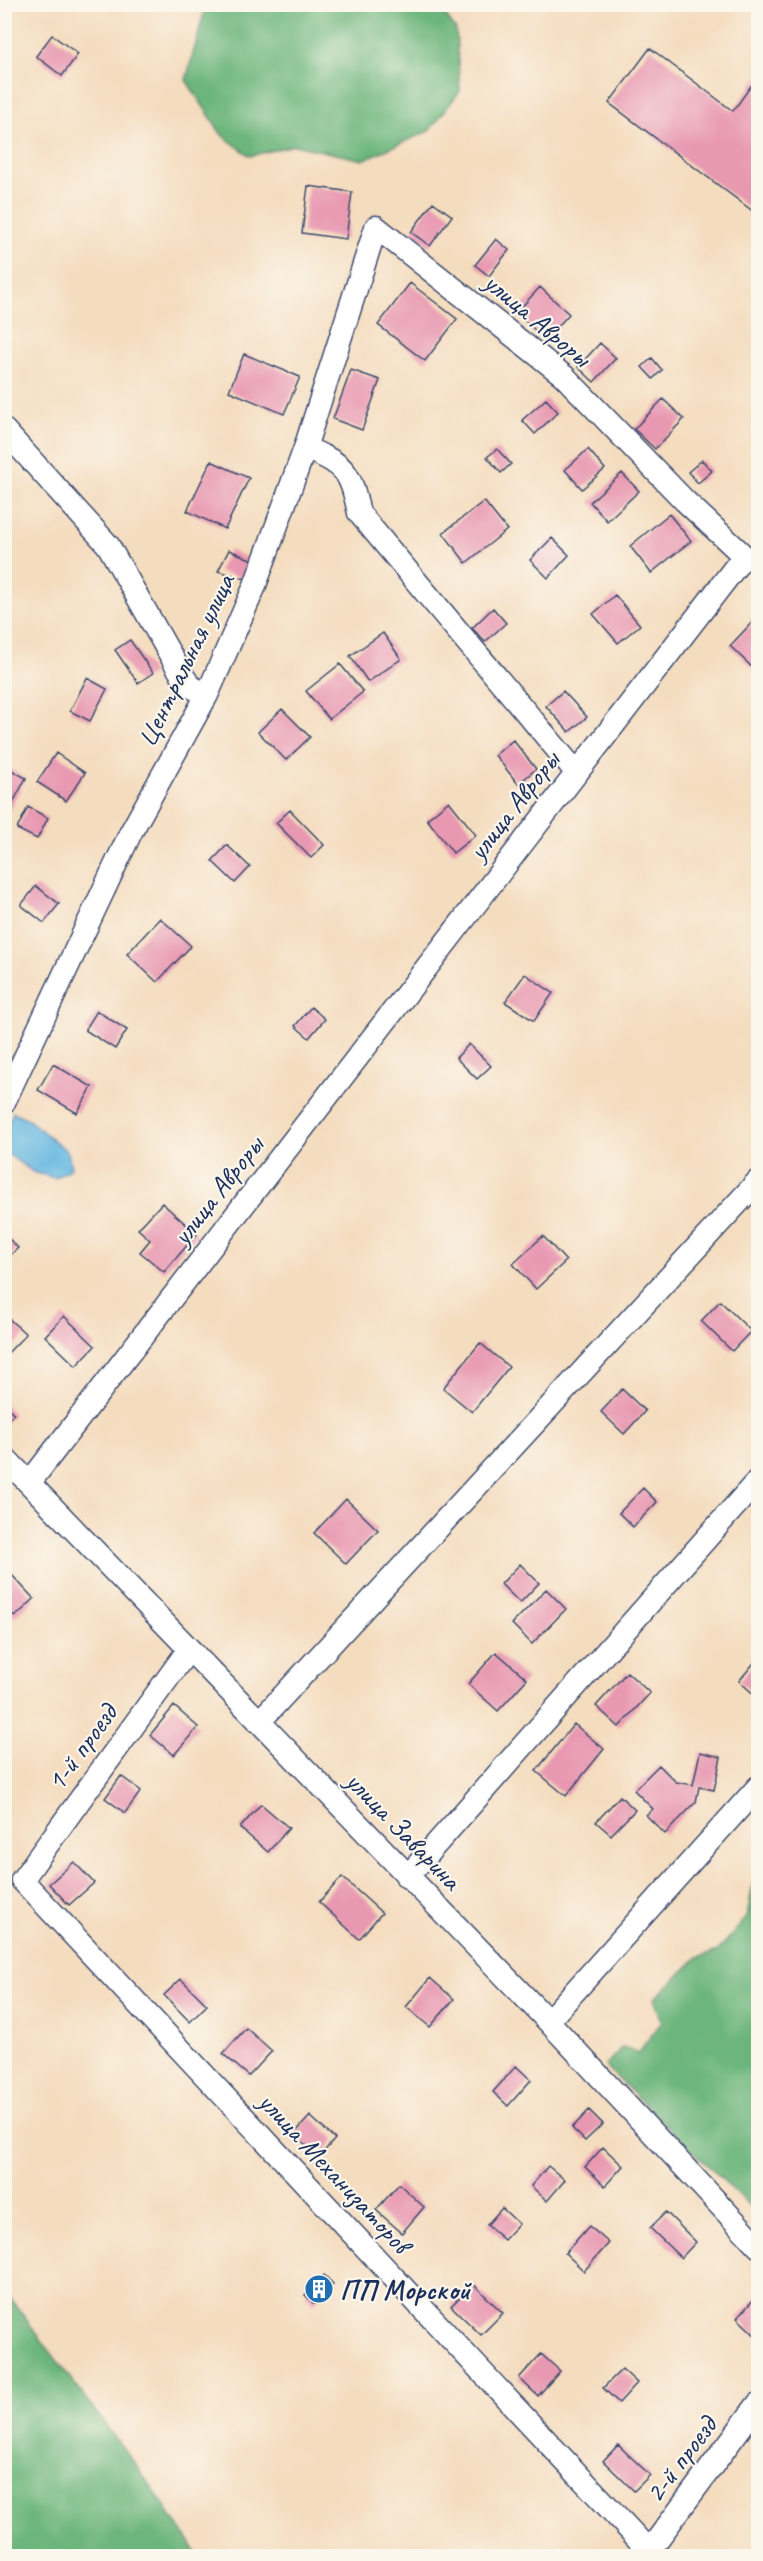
<svg xmlns="http://www.w3.org/2000/svg" width="763" height="2561" font-family="Caveat,sans-serif">
  <style>
    .forest { fill: #6cb57c; stroke: #44726d; stroke-width: 1.5 }
    .water { fill: #65b7e1; stroke: #4073a0; stroke-width: 1.5 }
    .building { fill: #e898b1 }
    .lines { fill: none; stroke-linecap: round; stroke-linejoin: round }
    .street-casing { stroke: #3c496c; stroke-width: 25 }
    .street { stroke: #fff; stroke-width: 22 }
    .labels { text-anchor: middle; stroke-width: 4.5; stroke-linejoin: round; paint-order: stroke }
    .street-label { font-size: 28px; fill: #1b2f5e; stroke: #fbf7ec }
    .poi-label { font-size: 28px; font-weight: bold; fill: #1b2f5e; stroke: #fbf7ec; text-anchor: start }
  </style>
  <rect width="100%" height="100%" fill="#fbf7ec"/>
  <filter id="ink" filterUnits="userSpaceOnUse"><feTurbulence type="fractalNoise" baseFrequency=".0167" numOctaves="2"/><feDisplacementMap in="SourceGraphic" scale="12" xChannelSelector="R" yChannelSelector="G"/><feConvolveMatrix kernelMatrix="1 2 1 2 8 2 1 2 1" color-interpolation-filters="sRGB"/></filter>
  <filter id="wash" filterUnits="userSpaceOnUse"><feTurbulence type="fractalNoise" baseFrequency=".008" numOctaves="4" result="noise"/><feDisplacementMap in="SourceGraphic" scale="24" xChannelSelector="R" yChannelSelector="G"/><feGaussianBlur stdDeviation="1.35" result="paint"/><feColorMatrix in="noise" values="0 0 0 0 0 0 0 0 0 0 0 0 0 0 0 0 0 1.4 0 .05"/><feComposite in="paint" operator="in"/></filter>
  <g filter="url(#wash)">
    <rect width="100%" height="100%" fill="#f4dcbe"/>
    <path class="forest" d="M 206,5 L 438,5 L 456,30 L 460,91 L 429,131 L 363,160 L 294,145 L 250,156 L 222,135 L 186,80 Z
      M 758,1874 L 758,2214 L 605,2066 L 622,2047 L 638,2053 L 662,2021 L 654,1999 L 698,1957 L 718,1951 L 747,1917 L 754,1879 Z
      M 4,2290 L 146,2479 L 199,2556 L 5,2556 Z"/>
    <path class="water" d="M 13,1112 L 26,1118 L 68,1152 L 71,1168 L 55,1178 L 33,1172 L 5,1152 L 5,1133 Z"/>
    <g id="blocks">
      <path class="building" d="M 52,35 L 78,54 L 62,76 L 36,56 Z
        M 650,48 L 733,111 L 758,76 L 758,215 L 609,103 Z
        M 308,186 L 352,192 L 346,239 L 302,233 Z
        M 433,202 L 452,216 L 430,246 L 411,232 Z
        M 496,239 L 509,250 L 489,276 L 475,265 Z
        M 410,283 L 457,319 L 425,361 L 378,325 Z
        M 540,287 L 569,314 L 546,340 L 516,313 Z
        M 600,343 L 616,358 L 594,382 L 578,367 Z
        M 244,354 L 300,377 L 284,414 L 229,391 Z
        M 652,358 L 662,370 L 653,379 L 642,367 Z
        M 351,370 L 380,380 L 362,430 L 333,419 Z
        M 546,399 L 558,412 L 535,434 L 522,420 Z
        M 663,399 L 684,419 L 655,449 L 634,429 Z
        M 497,449 L 511,464 L 501,473 L 487,457 Z
        M 588,449 L 605,469 L 582,489 L 565,470 Z
        M 702,460 L 712,471 L 698,483 L 688,472 Z
        M 211,461 L 249,478 L 225,529 L 187,511 Z
        M 622,473 L 639,491 L 607,521 L 590,502 Z
        M 484,501 L 507,530 L 466,563 L 443,533 Z
        M 669,514 L 691,541 L 651,573 L 630,546 Z
        M 552,538 L 569,555 L 548,578 L 530,560 Z
        M 229,550 L 255,561 L 246,579 L 218,571 Z
        M 615,595 L 640,625 L 618,643 L 593,614 Z
        M 493,608 L 506,623 L 485,642 L 472,628 Z
        M 758,616 L 758,668 L 756,671 L 730,646 Z
        M 383,633 L 401,659 L 368,682 L 350,656 Z
        M 130,640 L 153,673 L 138,683 L 115,650 Z
        M 340,664 L 363,692 L 329,719 L 306,691 Z
        M 87,678 L 107,689 L 90,721 L 70,711 Z
        M 563,691 L 587,717 L 569,732 L 546,706 Z
        M 282,709 L 310,737 L 286,760 L 258,732 Z
        M 513,740 L 536,769 L 518,784 L 495,755 Z
        M 56,753 L 85,773 L 66,801 L 37,782 Z
        M 6,767 L 26,778 L 9,810 L 4,808 Z
        M 449,801 L 476,835 L 453,853 L 427,819 Z
        M 28,807 L 48,818 L 37,839 L 17,829 Z
        M 290,810 L 324,845 L 311,858 L 276,823 Z
        M 227,845 L 250,867 L 235,883 L 212,861 Z
        M 36,886 L 59,904 L 44,923 L 21,905 Z
        M 160,918 L 191,946 L 157,982 L 127,954 Z
        M 525,974 L 553,993 L 534,1021 L 505,1002 Z
        M 311,1007 L 325,1019 L 309,1038 L 295,1026 Z
        M 97,1011 L 127,1030 L 115,1049 L 85,1030 Z
        M 469,1044 L 491,1066 L 477,1079 L 456,1058 Z
        M 53,1064 L 92,1087 L 77,1113 L 38,1090 Z
        M 162,1203 L 197,1234 L 164,1272 L 140,1252 L 150,1240 L 138,1229 Z
        M 4,1234 L 18,1248 L 4,1261 Z
        M 543,1236 L 566,1261 L 536,1289 L 513,1264 Z
        M 720,1301 L 751,1331 L 732,1351 L 701,1321 Z
        M 64,1316 L 95,1346 L 76,1366 L 45,1336 Z
        M 9,1319 L 26,1334 L 4,1357 L 4,1324 Z
        M 480,1343 L 509,1367 L 472,1412 L 443,1388 Z
        M 622,1389 L 645,1411 L 624,1434 L 601,1412 Z
        M 4,1403 L 14,1414 L 4,1423 Z
        M 643,1488 L 657,1502 L 633,1527 L 619,1513 Z
        M 346,1499 L 378,1530 L 346,1564 L 314,1533 Z
        M 520,1564 L 539,1583 L 520,1603 L 501,1584 Z
        M 11,1574 L 34,1599 L 15,1617 L 4,1606 L 4,1580 Z
        M 546,1589 L 566,1609 L 532,1644 L 512,1624 Z
        M 496,1652 L 527,1679 L 498,1711 L 468,1684 Z
        M 758,1658 L 758,1698 L 739,1681 Z
        M 627,1672 L 650,1693 L 619,1727 L 596,1706 Z
        M 174,1706 L 198,1727 L 174,1755 L 150,1735 Z
        M 574,1724 L 604,1749 L 566,1796 L 536,1771 Z
        M 700,1752 L 721,1757 L 714,1790 L 699,1787 L 696,1802 L 665,1834 L 646,1815 L 653,1809 L 634,1790 L 659,1765 L 676,1782 L 693,1785 Z
        M 121,1776 L 141,1791 L 125,1813 L 105,1798 Z
        M 620,1796 L 635,1810 L 611,1835 L 596,1822 Z
        M 261,1804 L 289,1828 L 268,1852 L 240,1828 Z
        M 74,1862 L 94,1883 L 69,1905 L 49,1884 Z
        M 342,1877 L 382,1913 L 359,1939 L 319,1902 Z
        M 430,1978 L 454,1999 L 430,2027 L 406,2007 Z
        M 181,1979 L 207,2005 L 190,2022 L 164,1995 Z
        M 246,2028 L 272,2051 L 249,2076 L 223,2054 Z
        M 516,2066 L 531,2080 L 508,2106 L 493,2092 Z
        M 589,2110 L 603,2124 L 585,2141 L 572,2128 Z
        M 310,2116 L 335,2139 L 319,2157 L 294,2134 Z
        M 603,2147 L 623,2166 L 605,2186 L 585,2167 Z
        M 548,2166 L 565,2180 L 547,2201 L 531,2186 Z
        M 399,2184 L 424,2207 L 402,2233 L 376,2210 Z
        M 502,2208 L 519,2224 L 504,2240 L 487,2225 Z
        M 666,2212 L 696,2242 L 681,2258 L 650,2228 Z
        M 589,2226 L 609,2243 L 584,2271 L 565,2253 Z
        M 324,2275 L 333,2284 L 314,2304 L 305,2295 Z
        M 473,2284 L 503,2313 L 481,2335 L 451,2306 Z
        M 755,2298 L 758,2301 L 757,2337 L 737,2318 Z
        M 541,2354 L 560,2371 L 538,2396 L 519,2378 Z
        M 622,2369 L 637,2383 L 619,2403 L 603,2388 Z
        M 618,2445 L 650,2475 L 634,2491 L 603,2461 Z"/>
    </g>
  </g>
  <g filter="url(#ink)">
    <use href="#blocks" fill-opacity="0" stroke="#3c496c" stroke-width="1.5"/>
    <g class="lines">
      <g class="street-casing">
        <path id="street" d="M 4,430 L 108,545 L 179,670 L 190,686 L 207,695
          M 305,448 C 346,465 350,471 359,513 L 576,772
          M 4,1102 L 131,832 L 207,695 L 254,588 L 305,448 L 376,227 L 564,376 L 685,501 L 744,556 L 30,1482
          M 4,1457 L 548,2021 L 758,2246
          M 189,1649 L 22,1880 L 654,2556
          M 259,1722 L 758,1181
          M 407,1877 L 758,1480
          M 548,2021 L 758,1787
          M 649,2551 L 758,2404"/>
      </g>
      <use href="#street" class="street"/>
    </g>
  </g>
  <defs>
    <g id="building-disc" transform="scale(1.5)"><circle r="9.5" fill="#1f6fb2" stroke="#fbf7ec"/><path d="M-4-6H4V6H1V3H-1V6H-4ZM-2.5-4.3h1.7v1.8h-1.7ZM.8-4.3h1.7v1.8H.8ZM-2.5-1h1.7V.8h-1.7ZM.8-1h1.7V.8H.8Z" fill="#fff"/></g>
  </defs>
  <g fill-rule="evenodd">
    <use href="#building-disc" x="319" y="2289"/>
  </g>
  <g class="labels">
    <g class="street-label">
      <text transform="translate(538 319) rotate(40)" y="10">улица Авроры</text>
      <text transform="translate(185 660) rotate(-64)" y="10">Центральная улица</text>
      <text transform="translate(513 805) rotate(-52)" y="10">улица Авроры</text>
      <text transform="translate(217 1190) rotate(-52)" y="10">улица Авроры</text>
      <text transform="translate(81 1747) rotate(-54)" y="10">1-й проезд</text>
      <text transform="translate(404 1830) rotate(46)" y="10">улица Заварина</text>
      <text transform="translate(335 2172) rotate(47)" y="10">улица Механизаторов</text>
      <text transform="translate(680 2459) rotate(-53)" y="10">2-й проезд</text>
    </g>
    <g class="poi-label">
      <text x="340" y="2299">ПП Морской</text>
    </g>
  </g>
  <rect width="763" height="2561" fill="none" stroke="#fbf7ec" stroke-width="24"/>
</svg>
